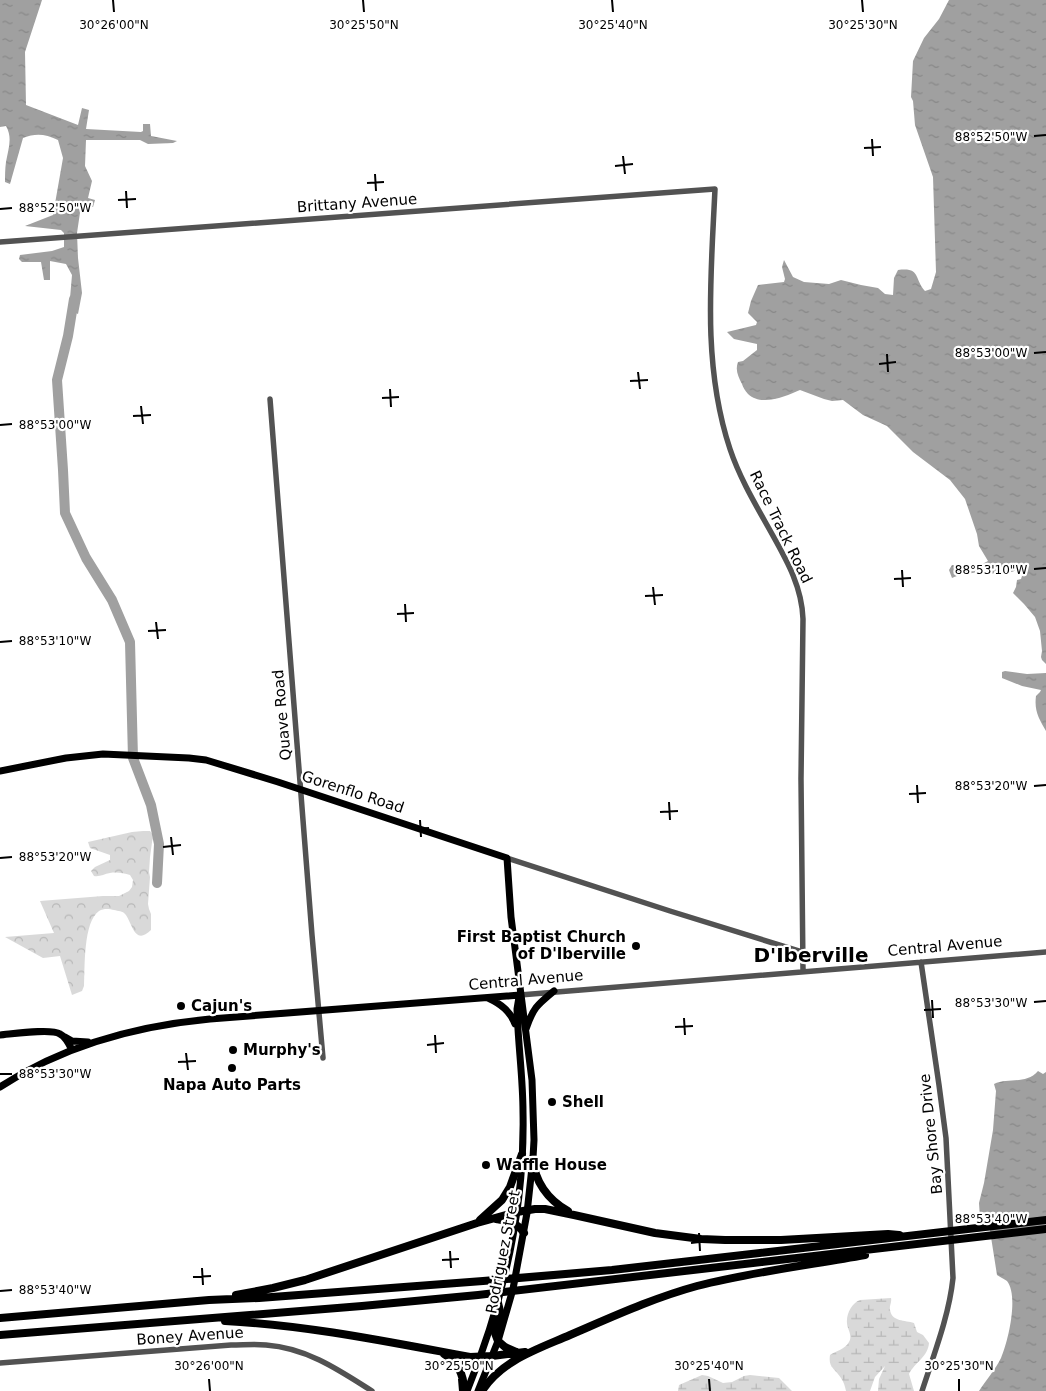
<svg xmlns="http://www.w3.org/2000/svg" width="1046" height="1391" font-family="'DejaVu Sans',sans-serif">
  <style>
    .forest { fill: url(#forest-crowns) }
    .wetland { fill: url(#wetland-marsh) }
    .water { fill: url(#water-ripples) }
    .lines { fill: none; stroke-linecap: round; stroke-linejoin: round }
    .river { stroke: #a0a0a0; stroke-width: 10 }
    .minor { stroke: #525252; stroke-width: 5.5 }
    .major { stroke: #000; stroke-width: 7 }
    .highway { stroke: #000; stroke-width: 8 }
    .ticks { fill: none; stroke: #000; stroke-width: 2 }
    .poi-dot { fill: #000; stroke: #fff; stroke-width: 2 }
    .labels { text-anchor: middle; stroke-width: 4.5; stroke-linejoin: round; paint-order: stroke }
    .street-label { font-size: 15px; fill: #000; stroke: #fff }
    .poi-label { font-size: 15px; font-weight: bold; fill: #000; stroke: #fff; text-anchor: start }
    .district-label { font-size: 20px; font-weight: bold; fill: #000; stroke: #fff }
    .ticks-label { font-size: 12px; text-anchor: middle; fill: #000; stroke: #fff; stroke-width: 4.5; stroke-linejoin: round; paint-order: stroke }
  </style>
  <defs>
    <pattern id="forest-crowns" width="20" height="18" patternUnits="userSpaceOnUse" patternTransform="scale(1.25)"><rect width="20" height="18" fill="#d9d9d9"/><path d="M2 6a3 3 0 1 1 6 0M12 15a3 3 0 1 1 6 0" fill="none" stroke="#b8b8b8"/></pattern>
    <pattern id="wetland-marsh" width="20" height="14" patternUnits="userSpaceOnUse" patternTransform="scale(1.25)"><rect width="20" height="14" fill="#d9d9d9"/><path d="M1 5h8M5 5V1M11 12h8M15 12V8" fill="none" stroke="#b8b8b8"/></pattern>
    <pattern id="water-ripples" width="26" height="14" patternUnits="userSpaceOnUse" patternTransform="scale(1.25)"><rect width="26" height="14" fill="#a0a0a0"/><path d="M2 4q2-2 4 0t4 0M15 11q2-2 4 0t4 0" fill="none" stroke="#888"/></pattern>
  </defs>
  <rect width="100%" height="100%" fill="#fff"/>
  <path class="forest" d="M 143,831 L 150,831 L 153,835 L 150,857 L 149,872 L 150,877 L 148,904 L 149,909 L 151,914 L 151,930 C 134,947 132,921 125,914 C 123,911 118,911 114,910 C 110,909 104,908 99,911 C 83,922 85,968 84,986 L 82,991 L 72,995 L 60,956 L 43,958 L 5,937 L 54,933 L 40,901 L 103,896 L 119,896 L 129,891 L 132,887 L 133,880 L 130,875 C 124,873 116,872 110,873 C 104,874 100,877 94,876 L 91,871 L 95,867 L 110,860 L 110,855 L 90,848 L 88,842 L 132,832 Z"/>
  <path class="wetland" d="M 891,1298 C 892,1303 889,1306 890,1310 C 892,1322 905,1320 914,1323 L 917,1332 L 923,1335 L 929,1343 C 928,1357 915,1362 909,1374 L 914,1391 L 878,1391 L 879,1379 L 885,1366 L 875,1377 L 870,1391 L 846,1391 C 845,1387 844,1382 841,1378 C 835,1368 828,1368 830,1355 C 836,1351 845,1349 849,1342 C 853,1335 847,1329 847,1323 C 846,1314 852,1303 860,1300 Z
    M 702,1375 L 708,1376 L 723,1383 L 732,1382 L 744,1376 L 750,1375 L 779,1378 L 792,1391 L 678,1391 L 679,1385 Z"/>
  <path class="water" d="M 0,0 L 42,0 L 25,52 L 26,105 L 78,125 L 82,108 L 89,110 L 86,129 L 141,132 L 143,131 L 143,124 L 150,124 L 151,136 L 177,141 L 173,143 L 148,144 L 140,140 L 86,140 L 85,166 L 92,181 L 88,198 L 95,200 L 93,207 L 81,206 L 77,233 L 78,258 L 82,293 L 78,314 L 69,310 L 72,275 L 66,264 L 50,261 L 50,280 L 44,280 L 41,262 L 22,262 L 19,259 L 20,255 L 52,251 L 64,247 L 64,233 L 61,230 L 25,226 L 53,215 L 63,158 L 58,140 C 45,134 36,133 23,138 L 10,184 L 5,182 C 5,176 5,169 6,162 C 8,150 13,138 6,126 L 0,127 L 0,137 Z
    M 949,0 L 1046,0 L 1046,664 L 1042,660 L 1041,657 L 1042,651 L 1040,631 L 1035,617 L 1024,604 L 1013,593 L 1016,587 L 1017,580 L 1021,579 L 1022,576 L 1021,572 L 1017,570 C 1006,575 992,573 980,573 C 973,572 958,575 952,578 L 949,570 L 952,565 C 963,567 979,567 988,561 L 979,546 L 977,534 L 965,499 L 950,480 L 913,452 L 887,426 L 863,415 L 843,400 L 832,401 L 824,399 L 800,390 C 786,396 762,407 748,394 C 745,391 743,387 742,384 C 738,376 735,370 738,362 L 743,361 L 757,350 L 757,344 L 734,339 L 727,332 L 756,325 L 757,322 L 748,313 L 751,301 L 758,285 L 784,282 L 785,279 L 782,267 L 784,260 L 793,277 L 804,282 L 829,284 L 841,280 L 861,285 L 878,288 L 885,294 L 893,295 L 894,278 L 898,270 C 921,267 914,279 925,291 L 931,289 L 936,272 L 933,177 L 915,125 L 913,101 L 911,97 L 913,61 L 924,38 L 939,19 Z
    M 1005,671 L 1027,674 L 1046,673 L 1046,731 C 1039,719 1034,711 1036,696 L 1040,692 L 1041,690 L 1022,686 L 1002,678 L 1002,672 Z
    M 1038,1071 L 1043,1074 L 1046,1072 L 1046,1391 L 979,1391 C 986,1380 995,1370 1001,1358 C 1008,1342 1019,1296 1007,1281 C 1004,1279 1000,1277 997,1275 L 988,1218 L 980,1218 L 979,1203 L 984,1183 L 993,1130 L 996,1091 L 994,1084 C 1008,1077 1026,1085 1038,1071 Z"/>
  <g class="lines">
    <path class="river" d="M 74,299 L 68,336 L 57,380 L 63,470 L 65,513 L 86,558 L 112,600 L 130,642 L 133,758 L 151,805 L 159,844 L 157,883"/>
    <path class="minor" d="M 0,242 L 715,189 C 711,276 702,365 730,449 C 740,479 757,507 772,534 C 787,561 802,587 803,619 L 801,779 L 803,971
      M 270,399 L 312,935 L 323,1058
      M 507,858 L 670,911 L 802,952
      M 921,962 L 939,1085 L 946,1138 L 953,1278 C 949,1316 934,1354 922,1391
      M 520,995 L 1046,952
      M 0,1363 L 231,1345 C 243,1345 255,1344 266,1345 C 307,1348 339,1370 372,1391"/>
    <path class="major" d="M 0,771 L 66,758 L 103,754 L 189,758 L 206,760 L 278,782 L 507,858 L 511,917 L 532,1080 L 534,1140 L 533,1158 L 527,1213 L 513,1289 L 498,1341 L 478,1391
      M 488,998 C 501,1004 510,1011 515,1024
      M 526,1029 C 533,1008 537,1005 554,991
      M 0,1035 C 12,1034 51,1028 60,1034 C 66,1037 69,1044 72,1050
      M 65,1037 L 72,1041 L 88,1042
      M 0,1087 C 64,1045 135,1026 210,1019 L 520,995
      M 467,1391 C 503,1303 525,1208 523,1112 C 523,1078 518,1044 517,1009 L 519,997"/>
    <path class="highway" d="M 533,1158 C 534,1181 548,1200 568,1211
      M 496,1219 C 508,1221 517,1222 524,1233
      M 480,1220 L 502,1200 L 510,1187 L 522,1154
      M 236,1295 L 273,1288 L 305,1280 L 477,1223 L 517,1212 L 535,1209 L 545,1209 L 574,1215 L 655,1233 L 701,1239 L 725,1240 L 781,1240 L 888,1234 L 899,1235
      M 498,1303 L 500,1311 L 495,1333 L 498,1341 L 505,1347 L 516,1352
      M 0,1318 L 209,1300 L 259,1298 L 483,1281 L 612,1270 L 1046,1220
      M 225,1321 C 307,1325 389,1342 470,1357 L 492,1356 L 525,1352
      M 0,1335 L 362,1306 L 478,1295 L 1046,1229
      M 444,1354 C 458,1362 464,1375 464,1391
      M 482,1391 C 502,1360 538,1349 570,1335 C 612,1317 653,1298 697,1286 C 752,1272 809,1265 865,1255"/>
  </g>
  <path class="ticks" d="M 113,0 L 114,12M 363,0 L 364,12M 612,0 L 613,12M 862,0 L 863,12M 1034,136 L 1046,135M 872,139 L 873,156M 864,148 L 881,147M 623,156 L 625,174M 615,166 L 633,164M 375,174 L 376,191M 367,183 L 384,182M 126,191 L 127,208M 118,200 L 136,199M 0,209 L 12,208M 1034,353 L 1046,352M 887,354 L 888,372M 879,364 L 896,362M 638,372 L 640,389M 630,381 L 648,380M 390,389 L 391,407M 382,398 L 399,397M 141,406 L 143,424M 133,416 L 151,415M 0,425 L 12,424M 1034,569 L 1046,568M 902,570 L 903,587M 894,579 L 911,578M 653,587 L 655,605M 645,596 L 663,595M 405,604 L 406,622M 397,614 L 414,613M 156,622 L 158,639M 148,631 L 166,630M 0,642 L 12,641M 917,785 L 918,803M 1034,786 L 1046,785M 909,794 L 926,793M 669,802 L 670,820M 660,812 L 678,811M 420,820 L 421,837M 412,829 L 429,828M 171,837 L 173,855M 163,847 L 181,845M 0,858 L 12,857M 932,1000 L 933,1018M 1034,1002 L 1046,1001M 924,1010 L 941,1009M 684,1018 L 685,1035M 675,1027 L 693,1026M 435,1035 L 436,1053M 427,1045 L 444,1043M 186,1053 L 188,1070M 178,1062 L 196,1061M 0,1074 L 12,1074M 1034,1219 L 1046,1218M 699,1233 L 700,1251M 691,1243 L 708,1241M 450,1251 L 451,1268M 442,1260 L 459,1259M 202,1268 L 203,1285M 193,1277 L 211,1276M 0,1291 L 12,1290M 209,1379 L 210,1391M 459,1379 L 460,1391M 709,1379 L 710,1391M 959,1379 L 959,1391"/>
  <g class="poi-dot">
    <circle cx="636" cy="946" r="5"/>
    <circle cx="181" cy="1006" r="5"/>
    <circle cx="233" cy="1050" r="5"/>
    <circle cx="232" cy="1068" r="5"/>
    <circle cx="552" cy="1102" r="5"/>
    <circle cx="486" cy="1165" r="5"/>
  </g>
  <g class="labels">
    <g class="street-label">
      <text transform="translate(357 203) rotate(-4)" y="5">Brittany Avenue</text>
      <text transform="translate(781 527) rotate(64)" y="5">Race Track Road</text>
      <text transform="translate(282 715) rotate(-95)" y="5">Quave Road</text>
      <text transform="translate(353 792) rotate(18)" y="5">Gorenflo Road</text>
      <text transform="translate(945 946) rotate(-5)" y="5">Central Avenue</text>
      <text transform="translate(526 980) rotate(-5)" y="5">Central Avenue</text>
      <text transform="translate(931 1134) rotate(-96)" y="5">Bay Shore Drive</text>
      <text transform="translate(503 1252) rotate(-79)" y="5">Rodriguez Street</text>
      <text transform="translate(190 1336) rotate(-4)" y="5">Boney Avenue</text>
    </g>
    <g class="poi-label">
      <text x="626" y="942" text-anchor="end">First Baptist Church<tspan x="626" dy="17">of D'Iberville</tspan></text>
      <text x="191" y="1011">Cajun's</text>
      <text x="243" y="1055">Murphy's</text>
      <text x="232" y="1090" text-anchor="middle">Napa Auto Parts</text>
      <text x="562" y="1107">Shell</text>
      <text x="496" y="1170">Waffle House</text>
    </g>
    <g class="district-label">
      <text x="811" y="962">D'Iberville</text>
    </g>
  </g>
  <g class="ticks-label">
    <text x="114" y="29">30°26'00"N</text>
    <text x="364" y="29">30°25'50"N</text>
    <text x="613" y="29">30°25'40"N</text>
    <text x="863" y="29">30°25'30"N</text>
    <text x="991" y="141">88°52'50"W</text>
    <text x="55" y="212">88°52'50"W</text>
    <text x="991" y="357">88°53'00"W</text>
    <text x="55" y="429">88°53'00"W</text>
    <text x="991" y="574">88°53'10"W</text>
    <text x="55" y="645">88°53'10"W</text>
    <text x="991" y="790">88°53'20"W</text>
    <text x="55" y="861">88°53'20"W</text>
    <text x="991" y="1007">88°53'30"W</text>
    <text x="55" y="1078">88°53'30"W</text>
    <text x="991" y="1223">88°53'40"W</text>
    <text x="55" y="1294">88°53'40"W</text>
    <text x="209" y="1370">30°26'00"N</text>
    <text x="459" y="1370">30°25'50"N</text>
    <text x="709" y="1370">30°25'40"N</text>
    <text x="959" y="1370">30°25'30"N</text>
  </g>
</svg>
